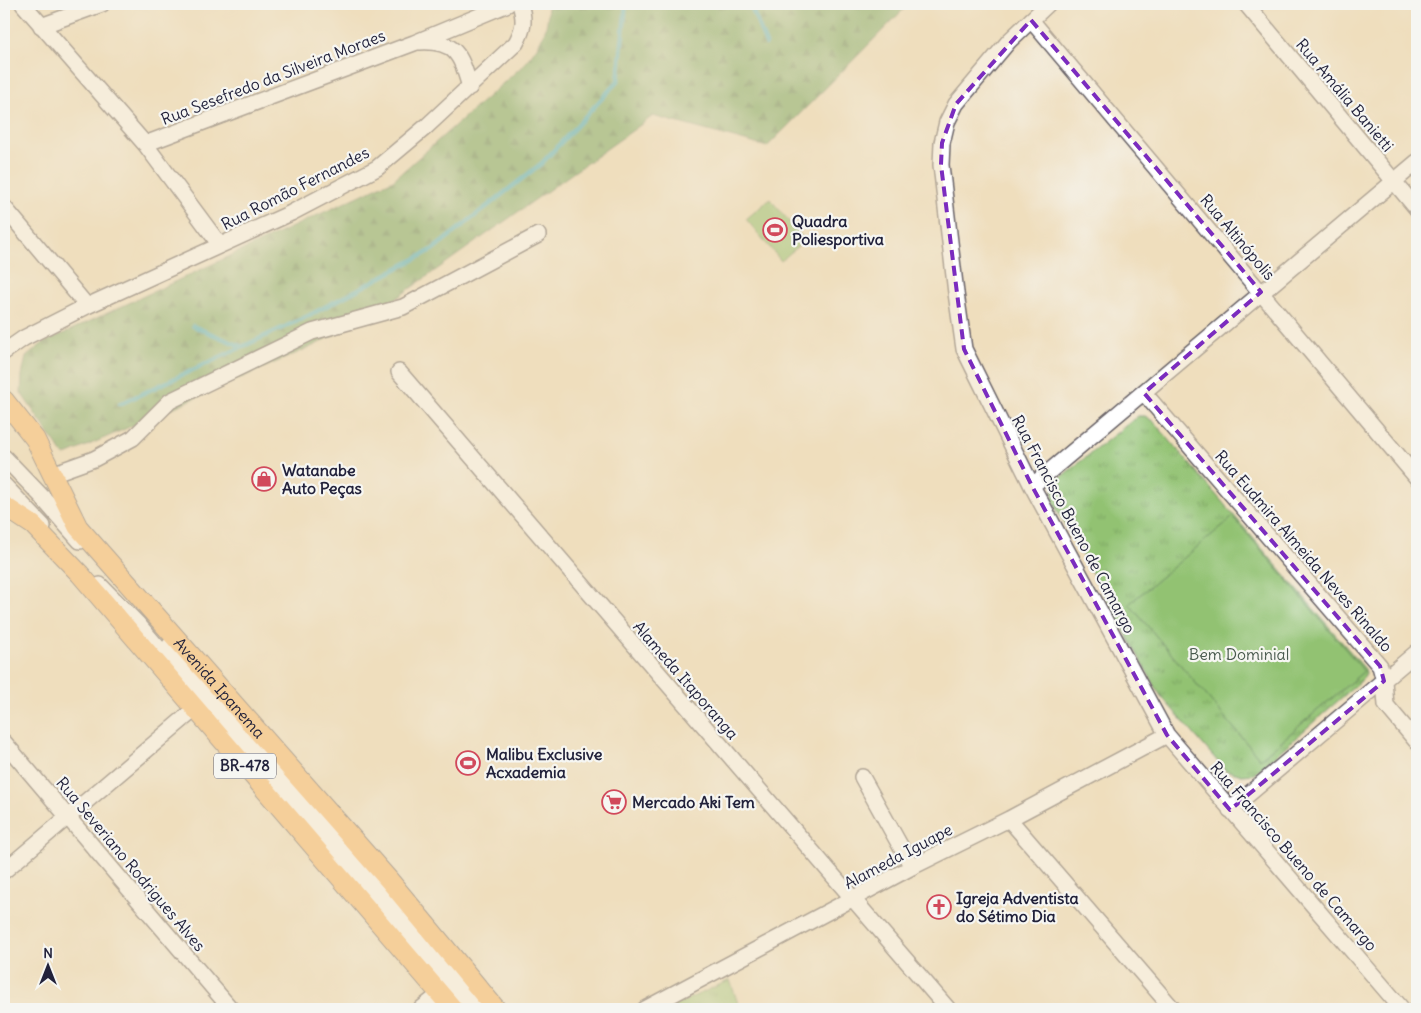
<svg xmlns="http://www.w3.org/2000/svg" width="1421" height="1013" font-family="Delius,sans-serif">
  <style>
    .grass { fill: url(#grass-tufts); stroke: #5a7256 }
    .forest { fill: url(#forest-firs); stroke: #4c6550 }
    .pitch { fill: #92c272; stroke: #5a7256 }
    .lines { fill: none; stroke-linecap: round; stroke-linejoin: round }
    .stream { stroke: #43aec2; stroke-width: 4.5 }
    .minor-casing { stroke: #6a6468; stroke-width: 18 }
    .major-casing { stroke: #6a6468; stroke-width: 21 }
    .minor { stroke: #fff; stroke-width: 15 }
    .major { stroke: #fdbc6f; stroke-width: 19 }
    .marked { fill: none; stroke: #7b2cbf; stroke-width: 4; stroke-dasharray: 10 6; stroke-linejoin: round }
    .labels { text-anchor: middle; stroke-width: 4.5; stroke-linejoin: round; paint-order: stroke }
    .shield { fill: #f6f6f2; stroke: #626272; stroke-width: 1 }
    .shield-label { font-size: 15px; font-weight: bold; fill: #22223b }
    .street-label { font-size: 16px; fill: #22223b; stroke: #f6f6f2 }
    .poi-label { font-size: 16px; font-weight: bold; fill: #22223b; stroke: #f6f6f2; text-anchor: start }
    .park-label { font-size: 16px; fill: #495a4e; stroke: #f6f6f2 }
  </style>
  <defs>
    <pattern id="grass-tufts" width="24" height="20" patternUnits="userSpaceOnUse" patternTransform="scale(1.25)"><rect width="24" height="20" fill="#92c272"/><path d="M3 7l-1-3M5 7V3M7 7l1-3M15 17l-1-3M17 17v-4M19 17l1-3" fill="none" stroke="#7ea664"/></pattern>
    <pattern id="forest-firs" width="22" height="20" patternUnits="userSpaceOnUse" patternTransform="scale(1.25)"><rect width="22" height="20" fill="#75a864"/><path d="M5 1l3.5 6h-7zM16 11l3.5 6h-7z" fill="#608854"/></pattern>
  </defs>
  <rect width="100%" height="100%" fill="#f6f6f2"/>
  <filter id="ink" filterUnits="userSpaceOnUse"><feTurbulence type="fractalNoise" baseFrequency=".02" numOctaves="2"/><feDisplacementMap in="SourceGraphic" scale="10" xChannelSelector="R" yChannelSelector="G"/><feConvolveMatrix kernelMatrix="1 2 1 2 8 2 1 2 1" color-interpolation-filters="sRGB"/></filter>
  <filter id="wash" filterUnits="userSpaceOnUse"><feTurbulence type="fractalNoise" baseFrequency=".0096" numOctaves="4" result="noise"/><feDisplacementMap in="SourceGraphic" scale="20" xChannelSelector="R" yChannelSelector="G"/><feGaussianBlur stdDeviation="1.12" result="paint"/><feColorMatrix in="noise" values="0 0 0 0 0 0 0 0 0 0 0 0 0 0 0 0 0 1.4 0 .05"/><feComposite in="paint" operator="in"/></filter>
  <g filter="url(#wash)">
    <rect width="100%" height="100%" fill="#efdebd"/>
    <path class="grass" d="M 1138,416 L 1145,416 L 1154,422 L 1365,669 L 1366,673 L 1362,680 L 1254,774 L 1242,775 L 1225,770 L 1160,695 L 1052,501 L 1053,490 L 1057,480 Z
      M 730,980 L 740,1009 L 666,1009 Z"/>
    <path class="forest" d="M 547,4 L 909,4 L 767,147 L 653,116 L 373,315 L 313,346 L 64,456 L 21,393 L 22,374 L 26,357 L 43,343 L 393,180 L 519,69 C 537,50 551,30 547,4 Z"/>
    <path class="pitch" d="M 770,199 L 805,240 L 781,261 L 746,219 Z
      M 1233,517 L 1364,671 L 1260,759 L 1129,604 Z"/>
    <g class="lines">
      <path class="stream" d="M 750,4 L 766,44
        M 193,326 L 243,347
        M 120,404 L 308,316 L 432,250 L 542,163 L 618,81 L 626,4"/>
    </g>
  </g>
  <g filter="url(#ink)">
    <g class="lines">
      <g class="minor-casing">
        <path id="minor" d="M 23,4 L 145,144 L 220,245
          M 1048,4 L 1009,41 L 956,104 L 947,122 L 942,143 L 941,165 L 956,293 L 964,349 L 1032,486 L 1167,735 L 1402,1009
          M 1246,4 L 1417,209
          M 1031,20 L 1417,478
          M 41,26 L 102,4
          M 420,42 C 457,40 461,57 470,87
          M 145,144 L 414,43 L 508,4
          M 4,207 L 87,306
          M 4,352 L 24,338 L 87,306 L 291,213 L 377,168 L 427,126 L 516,43 C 524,28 525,20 520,4
          M 399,372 L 948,1009
          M 1144,393 L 1380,666 L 1384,681 L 1386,705 L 1417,742
          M 4,457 L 53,508
          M 52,474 L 94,459 L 133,438 L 170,401 L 312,332 L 403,307 L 538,235
          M 4,485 L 43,526
          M 1032,486 L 1417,162
          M 45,501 L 80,541
          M 100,585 L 137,623 L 468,1009
          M 170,645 L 484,1009
          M 4,742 L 231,1009
          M 862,777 L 912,867
          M 1230,810 L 1417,652
          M 1009,819 L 1173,1009
          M 4,871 L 195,709
          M 421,1009 L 441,993
          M 645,1009 L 912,867 L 1009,819 L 1167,735"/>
      </g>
      <g class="major-casing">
        <g id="major">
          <path id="s1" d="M 4,400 L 35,439 L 78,527 L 389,880 L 496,1009"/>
          <path d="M 4,506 L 33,525 L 80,574 L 453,1009"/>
        </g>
      </g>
      <use href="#minor" class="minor"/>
      <use href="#major" class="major"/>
    </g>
  </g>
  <path d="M0 0H1421V1013H0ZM 1031,20 L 1261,292 L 1144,393 L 1380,666 L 1384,681 L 1230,810 L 1167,735 L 1032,486 L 964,349 L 941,165 L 942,143 L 956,104 Z" fill="#efdebd" fill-opacity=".55" fill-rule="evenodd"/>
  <path class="marked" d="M 1031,20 L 1261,292 L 1144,393 L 1380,666 L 1384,681 L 1230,810 L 1167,735 L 1032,486 L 964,349 L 941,165 L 942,143 L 956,104 Z"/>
  <defs>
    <g id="stadium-ring" transform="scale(1.25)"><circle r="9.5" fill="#f6f6f2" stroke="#d1495b" stroke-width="1.5"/><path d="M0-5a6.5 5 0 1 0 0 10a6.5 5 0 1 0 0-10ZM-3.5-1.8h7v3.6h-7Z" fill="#d1495b"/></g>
    <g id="shop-ring" transform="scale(1.25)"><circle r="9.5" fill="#f6f6f2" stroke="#d1495b" stroke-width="1.5"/><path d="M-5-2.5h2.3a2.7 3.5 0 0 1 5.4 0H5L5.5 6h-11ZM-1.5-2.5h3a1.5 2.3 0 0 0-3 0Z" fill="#d1495b"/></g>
    <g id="supermarket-ring" transform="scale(1.25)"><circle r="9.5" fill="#f6f6f2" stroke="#d1495b" stroke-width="1.5"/><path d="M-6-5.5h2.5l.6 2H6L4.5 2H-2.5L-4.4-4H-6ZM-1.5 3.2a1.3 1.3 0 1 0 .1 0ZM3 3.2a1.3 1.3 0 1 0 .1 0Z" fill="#d1495b"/></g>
    <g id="church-ring" transform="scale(1.25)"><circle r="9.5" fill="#f6f6f2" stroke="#d1495b" stroke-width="1.5"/><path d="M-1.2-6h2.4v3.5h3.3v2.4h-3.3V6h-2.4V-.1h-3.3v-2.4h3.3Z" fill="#d1495b"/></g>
  </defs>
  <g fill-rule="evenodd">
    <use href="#stadium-ring" x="775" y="230"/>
    <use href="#shop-ring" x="264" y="479"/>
    <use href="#stadium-ring" x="468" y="763"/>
    <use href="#supermarket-ring" x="614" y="802"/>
    <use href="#church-ring" x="939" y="907"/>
  </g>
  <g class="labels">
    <rect class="shield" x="214" y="753.5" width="62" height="25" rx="4"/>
    <g class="shield-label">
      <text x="245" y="771">BR-478</text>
    </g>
    <g class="street-label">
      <text transform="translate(273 77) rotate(-21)" y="6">Rua Sesefredo da Silveira Moraes</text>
      <text transform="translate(1345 95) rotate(50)" y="6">Rua Amália Banietti</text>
      <text transform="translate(295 188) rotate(-27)" y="6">Rua Romão Fernandes</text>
      <text transform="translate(1238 237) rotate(50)" y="6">Rua Altinópolis</text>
      <text transform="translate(1074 524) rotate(62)" y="6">Rua Francisco Bueno de Camargo</text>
      <text transform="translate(1304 551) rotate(49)" y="6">Rua Eudmira Almeida Neves Rinaldo</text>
      <text transform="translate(686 680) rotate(49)" y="6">Alameda Itaporanga</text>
      <text dy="6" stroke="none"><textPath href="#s1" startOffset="362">Avenida Ipanema</textPath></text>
      <text transform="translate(898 856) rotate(-28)" y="6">Alameda Iguape</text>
      <text transform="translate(1294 856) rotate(49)" y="6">Rua Francisco Bueno de Camargo</text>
      <text transform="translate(131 864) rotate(50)" y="6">Rua Severiano Rodrigues Alves</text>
    </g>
    <g class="poi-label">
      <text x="792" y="227">Quadra<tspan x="792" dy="18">Poliesportiva</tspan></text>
      <text x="282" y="476">Watanabe<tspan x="282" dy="18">Auto Peças</tspan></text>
      <text x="486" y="760">Malibu Exclusive<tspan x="486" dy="18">Acxademia</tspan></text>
      <text x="632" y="808">Mercado Aki Tem</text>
      <text x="956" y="904">Igreja Adventista<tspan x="956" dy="18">do Sétimo Dia</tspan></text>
    </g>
    <g class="park-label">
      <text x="1239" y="660">Bem Dominial</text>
    </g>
  </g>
  <rect width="1421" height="1013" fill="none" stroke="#f6f6f2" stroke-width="20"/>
  <g transform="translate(48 966)" stroke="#f6f6f2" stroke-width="4" paint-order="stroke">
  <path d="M0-4L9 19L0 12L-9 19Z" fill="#22223b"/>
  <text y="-8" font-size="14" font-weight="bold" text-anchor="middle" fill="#22223b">N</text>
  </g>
</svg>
